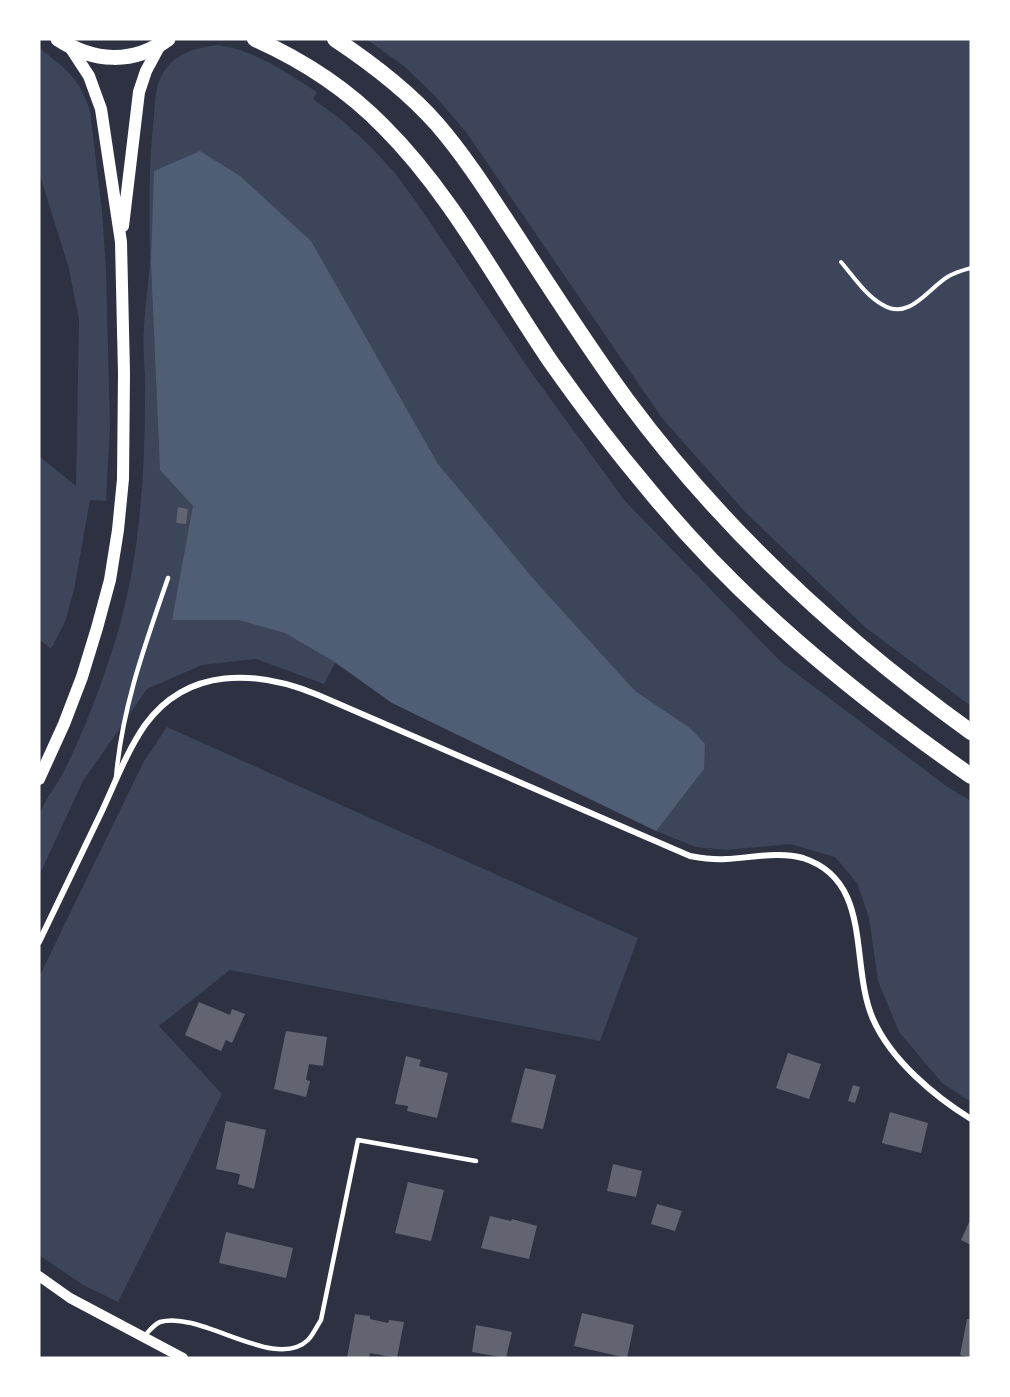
<svg xmlns="http://www.w3.org/2000/svg" width="1010" height="1397" font-family="'Space Grotesk',sans-serif">
  <style>
    .green { fill: #3c4559 }
    .water { fill: #4f5d75 }
    .building { fill: #626471 }
    .lines { fill: none; stroke-linecap: round; stroke-linejoin: round }
    .path { stroke: #fff; stroke-width: 4 }
    .service { stroke: #fff; stroke-width: 4.5 }
    .minor { stroke: #fff; stroke-width: 6 }
    .tertiary { stroke: #fff; stroke-width: 10 }
    .secondary { stroke: #fff; stroke-width: 12 }
    .primary { stroke: #fff; stroke-width: 15 }
    .trunk { stroke: #fff; stroke-width: 16 }
  </style>
  <rect width="100%" height="100%" fill="#2d3142"/>
  <path class="green" d="M 366,39 L 971,39 L 971,706 L 866,628 L 745,512 L 662,418 L 466,132 L 436,97 L 404,66 Z
    M 219,45 C 256,51 286,72 317,92 L 313,99 L 343,121 L 370,146 L 395,173 L 417,203 L 533,375 L 625,501 L 781,662 L 949,788 L 971,801 L 971,1102 L 942,1083 L 899,1032 L 878,981 L 869,918 L 857,883 L 835,857 L 790,844 L 726,850 L 696,847 L 656,831 L 392,703 L 335,663 L 324,684 L 256,659 L 202,665 L 147,689 L 83,781 L 39,876 C 39,862 36,828 39,817 C 42,803 59,782 65,769 C 84,731 99,691 112,651 C 139,569 145,481 145,395 C 146,373 142,350 144,327 C 145,302 150,277 150,251 C 149,203 149,162 154,115 C 155,102 155,87 162,75 C 174,53 196,47 219,45 Z
    M 39,48 C 65,68 80,78 90,111 L 102,211 L 106,269 L 110,427 L 106,501 L 90,500 L 74,590 L 65,622 L 51,649 L 39,639 L 39,456 L 76,486 L 79,320 L 69,269 L 39,172 Z
    M 167,727 L 638,938 L 600,1041 L 230,970 L 159,1026 L 222,1094 L 118,1302 L 83,1285 L 39,1255 L 39,977 L 144,761 Z"/>
  <path class="water" d="M 200,151 L 240,176 L 311,241 L 438,464 L 537,583 L 635,691 L 690,728 L 705,744 L 704,769 L 656,831 L 392,703 L 335,662 L 285,633 L 239,620 L 172,620 L 193,506 L 160,470 L 151,263 L 154,171 Z"/>
  <path class="building" d="M 178,507 L 188,509 L 186,524 L 176,523 Z
    M 199,1002 L 230,1015 L 232,1009 L 245,1014 L 232,1043 L 226,1040 L 221,1051 L 185,1035 Z
    M 286,1031 L 327,1037 L 323,1066 L 309,1064 L 306,1080 L 310,1081 L 306,1097 L 274,1089 Z
    M 788,1053 L 821,1064 L 809,1099 L 776,1088 Z
    M 406,1056 L 421,1060 L 419,1066 L 448,1073 L 437,1118 L 407,1111 L 408,1106 L 395,1104 Z
    M 525,1068 L 556,1075 L 543,1129 L 511,1122 Z
    M 853,1085 L 860,1087 L 855,1103 L 848,1101 Z
    M 890,1112 L 928,1123 L 921,1153 L 882,1143 Z
    M 226,1121 L 266,1130 L 254,1189 L 238,1184 L 240,1174 L 216,1169 Z
    M 613,1164 L 642,1171 L 636,1197 L 607,1191 Z
    M 408,1182 L 444,1190 L 431,1241 L 395,1233 Z
    M 657,1204 L 682,1211 L 675,1231 L 651,1224 Z
    M 490,1216 L 511,1221 L 512,1219 L 537,1226 L 529,1259 L 481,1248 Z
    M 971,1218 L 971,1245 L 961,1240 Z
    M 226,1232 L 293,1248 L 286,1278 L 219,1263 Z
    M 582,1313 L 634,1325 L 627,1358 L 574,1346 Z
    M 355,1314 L 370,1316 L 370,1319 L 388,1323 L 389,1320 L 404,1322 L 397,1358 L 370,1353 L 369,1358 L 347,1358 Z
    M 967,1319 L 971,1319 L 971,1358 L 960,1355 Z
    M 476,1325 L 512,1332 L 506,1358 L 472,1352 Z"/>
  <g class="lines">
    <path class="path" d="M 841,262 C 853,276 866,296 883,305 C 910,321 928,288 949,276 C 956,272 964,270 971,268"/>
    <path class="service" d="M 116,778 C 122,707 145,645 168,578
      M 143,1337 C 148,1333 154,1324 160,1322 C 201,1310 275,1372 308,1340 C 313,1335 317,1326 321,1320 L 358,1140 L 476,1161"/>
    <path class="minor" d="M 39,942 C 60,898 81,854 102,811 C 115,783 127,751 145,725 C 188,666 257,670 318,695 L 690,856 C 701,858 714,860 726,859 C 750,858 779,851 803,858 C 874,881 849,964 873,1019 C 891,1060 934,1096 971,1119"/>
    <path class="tertiary" d="M 39,1276 L 70,1298 L 183,1358"/>
    <path class="secondary" d="M 123,226 L 139,92 L 146,71 L 160,45
      M 39,779 L 64,724 L 82,677 L 97,628 L 110,580 L 118,530 L 123,479 L 124,373 L 121,242 L 101,109 L 89,76 L 70,47"/>
    <path class="primary" d="M 58,39 C 93,62 133,65 168,39"/>
    <path class="trunk" d="M 255,39 C 302,60 348,90 384,127 C 453,196 498,285 553,365 C 582,406 613,447 645,485 C 738,600 851,692 971,776
      M 335,39 C 371,63 408,91 437,124 C 462,153 483,185 504,217 C 544,278 583,340 626,399 C 722,529 840,638 971,732"/>
  </g>
  <rect width="1010" height="1397" fill="none" stroke="#ffffff" stroke-width="81"/>
</svg>
